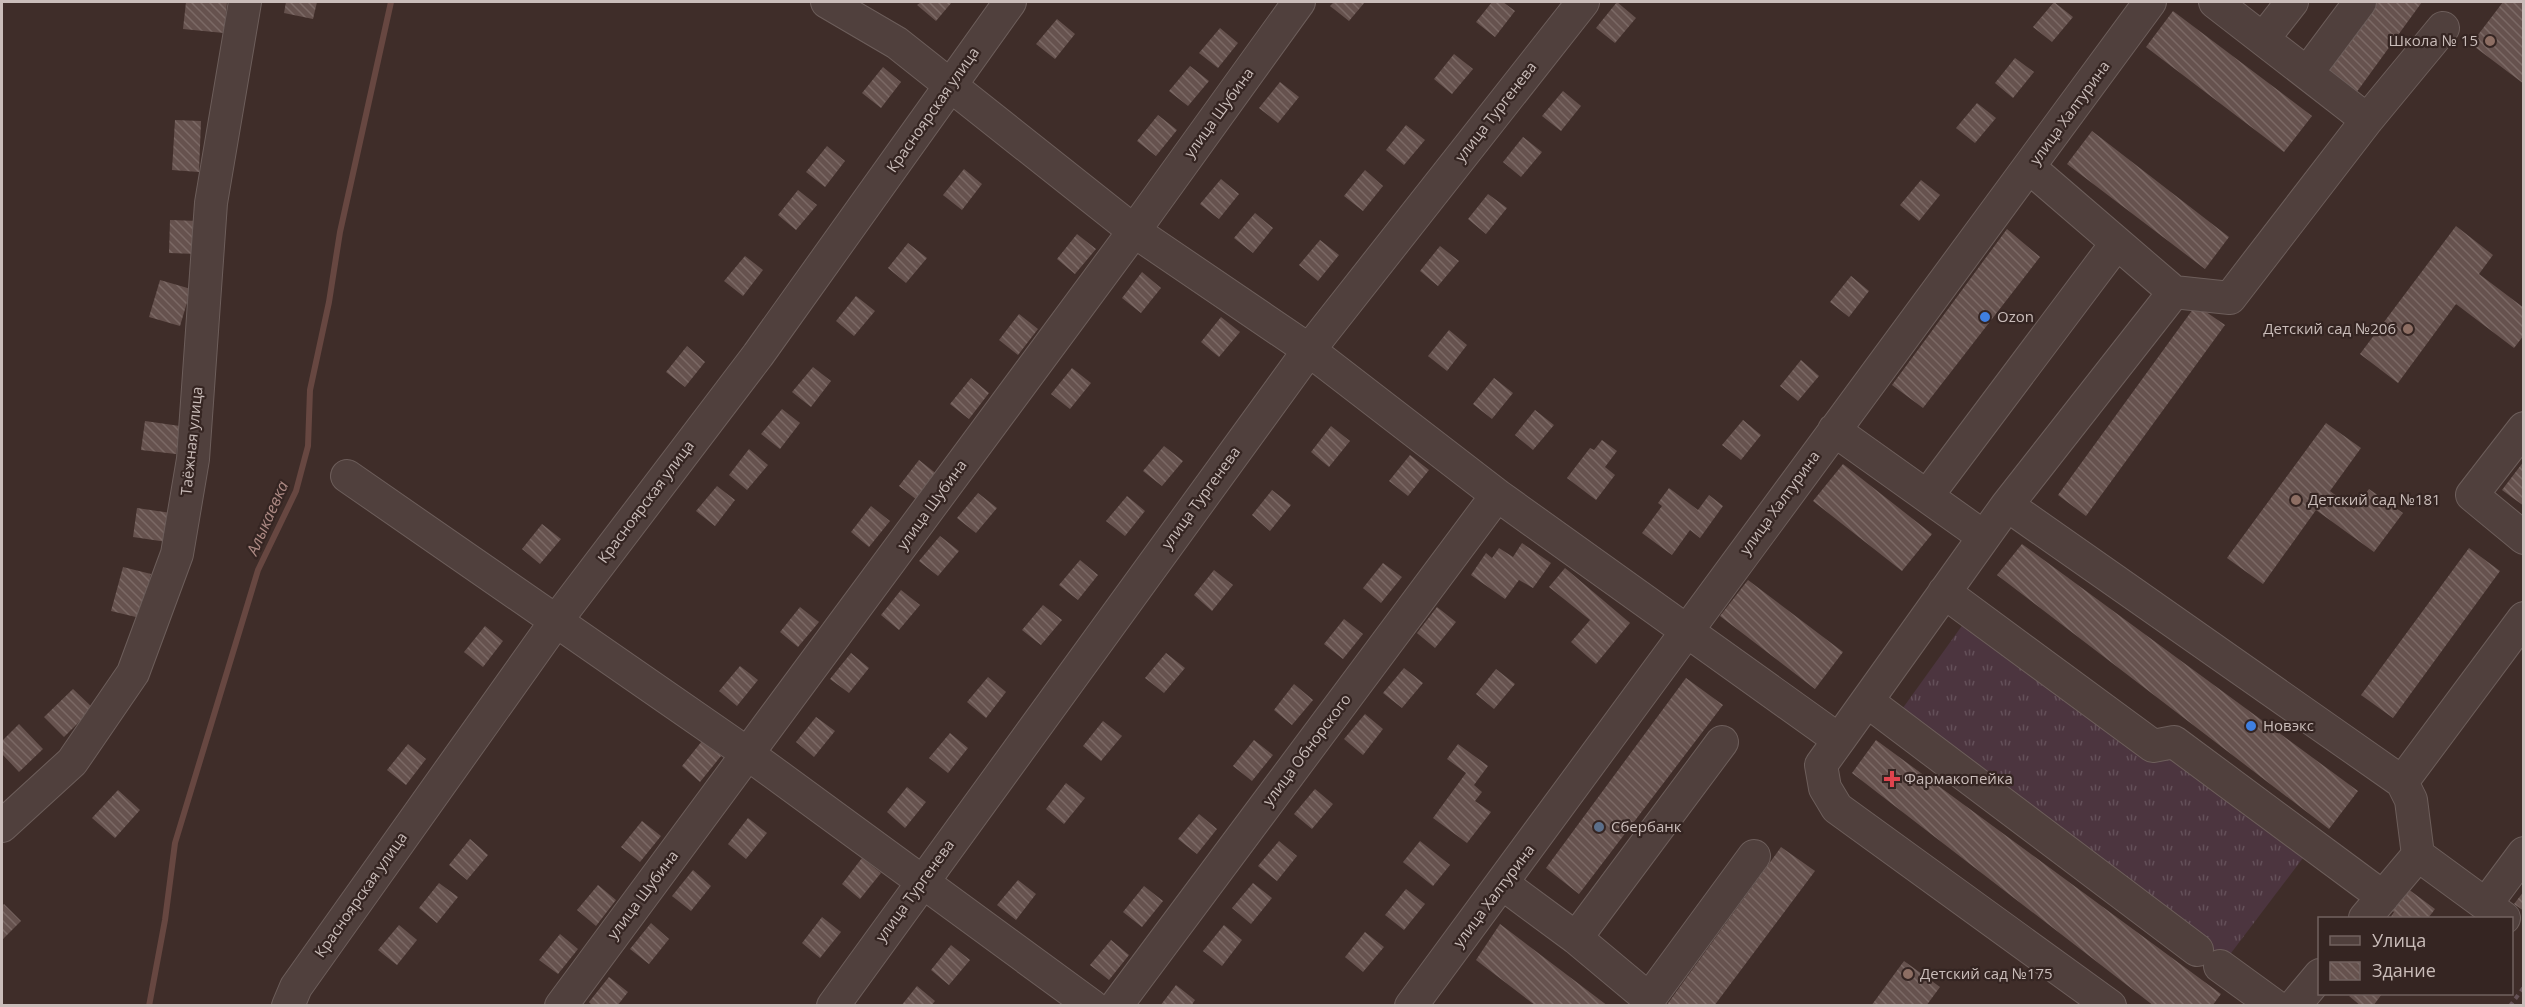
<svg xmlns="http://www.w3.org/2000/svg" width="2525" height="1007" font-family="'Open Sans',sans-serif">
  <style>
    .grass { fill: url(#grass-tufts) }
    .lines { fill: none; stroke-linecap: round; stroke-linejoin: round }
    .stream { stroke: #674741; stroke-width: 6 }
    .building { fill: url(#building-back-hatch) }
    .minor-casing { stroke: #6d5e5b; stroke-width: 34 }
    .path { stroke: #665358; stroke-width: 4; stroke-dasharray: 4.5 4.5; stroke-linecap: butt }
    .minor { stroke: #50403d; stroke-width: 32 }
    .education-dot { fill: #8d6e63; stroke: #352522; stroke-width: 2 }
    .shop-dot { fill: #3f7fe0; stroke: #352522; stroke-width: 2 }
    .health-dot { fill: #e0444e; stroke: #352522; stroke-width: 2 }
    .service-dot { fill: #5c6f8a; stroke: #352522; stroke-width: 2 }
    .labels { text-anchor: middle; stroke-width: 4.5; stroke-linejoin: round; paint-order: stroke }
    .poi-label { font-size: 15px; fill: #cabdba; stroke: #352522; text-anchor: start }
    .street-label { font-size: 15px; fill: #cabdba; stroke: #352522 }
    .water-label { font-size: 16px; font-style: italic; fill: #ae8b85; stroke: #352522 }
  </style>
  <defs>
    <pattern id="grass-tufts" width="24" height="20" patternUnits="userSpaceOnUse" patternTransform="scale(1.5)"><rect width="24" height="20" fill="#4c353f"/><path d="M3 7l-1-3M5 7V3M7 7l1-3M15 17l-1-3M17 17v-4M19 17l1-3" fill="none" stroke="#645059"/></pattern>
    <pattern id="building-back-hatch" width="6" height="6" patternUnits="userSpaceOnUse" patternTransform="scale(1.5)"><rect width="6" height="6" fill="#66524e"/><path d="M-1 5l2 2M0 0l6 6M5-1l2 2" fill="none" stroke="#7b6965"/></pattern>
  </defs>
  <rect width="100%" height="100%" fill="#3f2d29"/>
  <path class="grass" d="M 1979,602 L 2312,846 L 2222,965 L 1895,719 Z"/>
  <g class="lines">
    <path class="stream" d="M 149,1006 L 165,920 L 175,843 L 258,570 L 296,491 L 308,446 L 310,390 L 329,302 L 340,232 L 391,2"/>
  </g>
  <path class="building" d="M 186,2 L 227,2 L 224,33 L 183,29 Z
    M 286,2 L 317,2 L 313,19 L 284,13 Z
    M 921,2 L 952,2 L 936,21 L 917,5 Z
    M 1334,2 L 1365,2 L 1349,21 L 1330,6 Z
    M 1492,2 L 1503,2 L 1515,11 L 1495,37 L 1476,22 Z
    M 1617,2 L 1636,18 L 1615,43 L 1596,28 Z
    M 2054,2 L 2073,17 L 2052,42 L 2033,27 Z
    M 2373,2 L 2422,2 L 2356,93 L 2323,69 Z
    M 2503,2 L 2524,2 L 2524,84 L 2471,44 Z
    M 2173,11 L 2312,116 L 2284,152 L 2146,47 Z
    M 1057,19 L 1075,34 L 1055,59 L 1036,44 Z
    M 1220,28 L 1238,43 L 1218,68 L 1199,53 Z
    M 1454,54 L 1473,69 L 1452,94 L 1434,79 Z
    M 2015,58 L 2034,72 L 2013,98 L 1995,83 Z
    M 1190,66 L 1209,81 L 1188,106 L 1169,91 Z
    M 883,67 L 901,82 L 881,108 L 862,93 Z
    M 1280,82 L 1299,97 L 1278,123 L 1259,108 Z
    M 1563,91 L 1581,106 L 1561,131 L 1542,116 Z
    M 1977,103 L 1996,118 L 1975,143 L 1956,128 Z
    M 1158,115 L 1177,130 L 1156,156 L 1137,141 Z
    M 175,120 L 201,121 L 199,172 L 172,170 Z
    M 1406,125 L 1425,140 L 1404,165 L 1386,150 Z
    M 2092,131 L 2229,237 L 2205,269 L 2067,164 Z
    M 1523,137 L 1542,152 L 1521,177 L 1503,162 Z
    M 827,146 L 845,161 L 825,187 L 806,172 Z
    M 964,169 L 982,184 L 962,210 L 943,195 Z
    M 1365,170 L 1383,186 L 1363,211 L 1344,196 Z
    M 1221,179 L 1239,194 L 1219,219 L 1200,204 Z
    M 1921,180 L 1940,195 L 1919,221 L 1900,205 Z
    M 798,190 L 817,205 L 796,230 L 778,215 Z
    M 1488,194 L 1507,208 L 1486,234 L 1468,219 Z
    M 1255,213 L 1273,228 L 1253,253 L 1234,238 Z
    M 170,220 L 199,221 L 197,254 L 169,253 Z
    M 2456,226 L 2493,255 L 2479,274 L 2524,308 L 2524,335 L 2514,348 L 2456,304 L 2398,383 L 2360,354 Z
    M 2007,229 L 2040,257 L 1923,408 L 1892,385 Z
    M 1077,234 L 1096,249 L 1075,274 L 1057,259 Z
    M 1320,240 L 1339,255 L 1318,281 L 1299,265 Z
    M 908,243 L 927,258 L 906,283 L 888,268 Z
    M 1440,246 L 1459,261 L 1438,286 L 1420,271 Z
    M 745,256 L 763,270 L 743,296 L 724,281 Z
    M 1142,272 L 1161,288 L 1141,313 L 1122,298 Z
    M 1851,276 L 1869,291 L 1849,317 L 1830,302 Z
    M 160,280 L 191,289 L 180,326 L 149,317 Z
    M 856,296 L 875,311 L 854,336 L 836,321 Z
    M 2196,305 L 2225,325 L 2086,516 L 2058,495 Z
    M 1019,314 L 1038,329 L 1018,355 L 999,340 Z
    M 1221,317 L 1240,332 L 1219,357 L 1201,342 Z
    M 1449,330 L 1467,345 L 1447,371 L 1428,356 Z
    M 687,346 L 705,362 L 685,387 L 666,372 Z
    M 1801,360 L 1819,376 L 1798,401 L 1780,386 Z
    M 813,367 L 831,381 L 811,407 L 792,392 Z
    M 1072,368 L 1091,383 L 1070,409 L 1051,394 Z
    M 971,378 L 989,393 L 969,419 L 950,404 Z
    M 1494,378 L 1513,393 L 1492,419 L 1473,404 Z
    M 782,409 L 800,423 L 780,449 L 761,434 Z
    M 1535,410 L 1554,425 L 1533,450 L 1515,435 Z
    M 1743,420 L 1761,435 L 1741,460 L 1722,445 Z
    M 145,421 L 180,426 L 176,454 L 141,450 Z
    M 2326,423 L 2361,448 L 2330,491 L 2354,509 L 2369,489 L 2403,513 L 2374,552 L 2316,510 L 2263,584 L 2227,558 Z
    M 1331,426 L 1350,441 L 1329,467 L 1311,452 Z
    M 1602,440 L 1617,451 L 1605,467 L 1615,475 L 1596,500 L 1567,478 L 1590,448 L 1594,450 Z
    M 1164,446 L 1183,461 L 1162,486 L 1143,471 Z
    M 749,449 L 768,465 L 747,490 L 729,475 Z
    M 1410,455 L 1429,470 L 1408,496 L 1389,481 Z
    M 919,460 L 938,475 L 917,500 L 899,486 Z
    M 2524,461 L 2524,506 L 2502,490 Z
    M 1843,464 L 1932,534 L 1902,571 L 1813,501 Z
    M 717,486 L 735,500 L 715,526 L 696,511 Z
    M 1669,488 L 1698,510 L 1709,495 L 1723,506 L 1700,538 L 1690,530 L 1672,555 L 1642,533 L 1662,506 L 1658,503 Z
    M 1272,490 L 1291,505 L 1270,531 L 1252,515 Z
    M 978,493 L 997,508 L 976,533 L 957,518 Z
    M 1127,496 L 1145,511 L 1125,536 L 1106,521 Z
    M 871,506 L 890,521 L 869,547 L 851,532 Z
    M 137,508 L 171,513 L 167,542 L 133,537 Z
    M 542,524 L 561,539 L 540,564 L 522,549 Z
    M 940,536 L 959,551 L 938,576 L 919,561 Z
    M 1522,543 L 1551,563 L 1533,588 L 1519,580 L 1505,599 L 1471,575 L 1486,553 L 1492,558 L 1499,548 L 1513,557 Z
    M 2022,544 L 2358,791 L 2329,829 L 1997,575 Z
    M 2469,548 L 2500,571 L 2393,718 L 2361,695 Z
    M 1080,560 L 1098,575 L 1078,600 L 1059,585 Z
    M 1383,563 L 1402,577 L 1381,603 L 1363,588 Z
    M 123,567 L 151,574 L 140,618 L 111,611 Z
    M 1565,568 L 1630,623 L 1596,664 L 1571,642 L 1590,620 L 1549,587 Z
    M 1214,570 L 1233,585 L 1212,611 L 1194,595 Z
    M 1748,580 L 1843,652 L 1815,689 L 1720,616 Z
    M 901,590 L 920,605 L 899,630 L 881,615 Z
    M 1043,605 L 1062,620 L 1041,645 L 1022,630 Z
    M 800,607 L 819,622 L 798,647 L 780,632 Z
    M 1437,607 L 1456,622 L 1435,648 L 1417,633 Z
    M 1344,619 L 1363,634 L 1343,659 L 1324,644 Z
    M 485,626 L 503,641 L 483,667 L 464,652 Z
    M 851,653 L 869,668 L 849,693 L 830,679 Z
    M 1166,653 L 1185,668 L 1164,693 L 1145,678 Z
    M 740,666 L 758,680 L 737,706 L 719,691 Z
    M 1404,668 L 1423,683 L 1402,708 L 1383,693 Z
    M 1496,669 L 1515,684 L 1494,709 L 1476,694 Z
    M 988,677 L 1006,692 L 986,718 L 967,702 Z
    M 1686,678 L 1723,705 L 1579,894 L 1546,868 Z
    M 1294,684 L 1313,700 L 1292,725 L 1274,710 Z
    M 73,689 L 93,708 L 64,737 L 44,717 Z
    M 1365,714 L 1383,729 L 1363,755 L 1344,739 Z
    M 816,717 L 835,731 L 814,757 L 796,742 Z
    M 1103,721 L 1122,736 L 1101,761 L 1083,746 Z
    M 19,724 L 43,749 L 19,772 L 2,754 L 2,741 Z
    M 950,733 L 968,748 L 948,773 L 929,758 Z
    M 1254,740 L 1273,755 L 1252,781 L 1233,766 Z
    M 1876,740 L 2221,994 L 2212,1006 L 2154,1006 L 1852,773 Z
    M 702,741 L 721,756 L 700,782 L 682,766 Z
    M 408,744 L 426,759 L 406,785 L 387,770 Z
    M 1458,744 L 1488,766 L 1474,785 L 1482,792 L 1475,801 L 1491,812 L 1467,843 L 1433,818 L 1466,773 L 1447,759 Z
    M 1066,783 L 1085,798 L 1064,824 L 1046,809 Z
    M 907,787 L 926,802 L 905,828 L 887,812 Z
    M 1315,789 L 1333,804 L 1312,829 L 1294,814 Z
    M 118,790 L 140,810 L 115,838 L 92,818 Z
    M 1199,814 L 1217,829 L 1197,854 L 1178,839 Z
    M 748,818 L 767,833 L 746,859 L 728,844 Z
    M 642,821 L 661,836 L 640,862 L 621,847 Z
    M 470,839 L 488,855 L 467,880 L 449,865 Z
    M 1279,841 L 1297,856 L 1277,881 L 1258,866 Z
    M 1420,841 L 1450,865 L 1433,886 L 1403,862 Z
    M 1781,847 L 1815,871 L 1714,1006 L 1666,1006 Z
    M 862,858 L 881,873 L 860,899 L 842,884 Z
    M 693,870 L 711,886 L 691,911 L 672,896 Z
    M 1018,880 L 1036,894 L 1016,920 L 997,905 Z
    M 439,883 L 458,897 L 437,923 L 419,908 Z
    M 1253,883 L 1272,898 L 1251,924 L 1232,908 Z
    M 598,885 L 616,900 L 596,926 L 577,910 Z
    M 1144,886 L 1163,901 L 1142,927 L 1123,912 Z
    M 2404,886 L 2435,909 L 2429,917 L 2431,918 L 2390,918 L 2394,912 L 2388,908 Z
    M 1406,889 L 1425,904 L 1404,930 L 1385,915 Z
    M 2524,891 L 2524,911 L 2514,904 Z
    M 4,904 L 21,921 L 2,940 L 2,906 Z
    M 822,917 L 841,932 L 820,958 L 802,943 Z
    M 651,923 L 669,939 L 649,964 L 630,949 Z
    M 1500,924 L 1608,1006 L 1536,1006 L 1476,960 Z
    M 399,925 L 417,940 L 397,965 L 378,950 Z
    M 1224,925 L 1242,940 L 1222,966 L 1203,951 Z
    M 1365,932 L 1384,947 L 1363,972 L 1345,957 Z
    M 560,934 L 578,949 L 558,974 L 539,960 Z
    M 1111,940 L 1129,955 L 1109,980 L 1090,965 Z
    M 951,945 L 970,960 L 949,985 L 931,970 Z
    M 1904,961 L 1940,987 L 1926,1006 L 1871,1006 Z
    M 609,977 L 628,992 L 617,1006 L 593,1006 L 589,1002 Z
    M 1176,985 L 1195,1000 L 1191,1006 L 1160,1006 Z
    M 917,986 L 935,1001 L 931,1006 L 901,1006 Z
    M 2352,994 L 2382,994 L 2373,1006 L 2361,1006 L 2349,996 Z"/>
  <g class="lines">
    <g class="minor-casing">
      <path id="minor" d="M 827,2 L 897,43 L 1134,231 L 1309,350 L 1497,495 L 1839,740 L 1821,765 L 1825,788 L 1837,808 L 2110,1006
        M 2215,2 L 2367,120
        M 2263,39 L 2292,2
        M 2307,73 L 2360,2
        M 2174,292 L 2230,298 L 2367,120 L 2443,28
        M 2524,428 L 2472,495 L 2524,538
        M 1834,430 L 1984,537 L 2007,505 L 2402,782 L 2411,800 L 2418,855 L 2504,918
        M 347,476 L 748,754 L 1092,1006
        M 1927,496 L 2116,244
        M 2007,505 L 2174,292 L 2030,168
        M 1944,592 L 2153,746 L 2174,742 L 2383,897
        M 1867,701 L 2197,950
        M 1839,740 L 1984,537
        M 2402,782 L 2524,618
        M 2,826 L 72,762 L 133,673 L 177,554 L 193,459 L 211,203 L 245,2
        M 1503,884 L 1576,938 L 1722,742
        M 2486,904 L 2524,853
        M 2365,918 L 2418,855
        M 1576,938 L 1649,999 L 1754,856
        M 2220,966 L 2275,1006
        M 288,1006 L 296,987 L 556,621 L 758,355 L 1010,2
        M 561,1006 L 1134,231 L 1299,2
        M 833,1006 L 1309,350 L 1583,2
        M 1116,1006 L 1497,495
        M 1411,1006 L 2150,2
        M 2294,1006 L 2320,975"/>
    </g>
    <path class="path" d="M 2510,1006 L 2524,987"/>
    <use href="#minor" class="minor"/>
  </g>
  <g class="education-dot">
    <circle cx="2490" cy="41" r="6"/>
    <circle cx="2408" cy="329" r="6"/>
    <circle cx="2296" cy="500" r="6"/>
    <circle cx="1908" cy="974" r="6"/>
  </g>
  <g class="shop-dot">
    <circle cx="1985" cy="317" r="6"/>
    <circle cx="2251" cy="726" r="6"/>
  </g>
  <path class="health-dot" d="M1889 770h6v6h6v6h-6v6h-6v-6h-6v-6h6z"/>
  <circle class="service-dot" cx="1599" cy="827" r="6"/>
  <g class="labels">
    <g class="poi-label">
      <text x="2478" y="46" text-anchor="end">Школа № 15</text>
      <text x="1997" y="322">Ozon</text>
      <text x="2396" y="334" text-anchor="end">Детский сад №206</text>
      <text x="2308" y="505">Детский сад №181</text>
      <text x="2263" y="731">Новэкс</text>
      <text x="1904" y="784">Фармакопейка</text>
      <text x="1611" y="832">Сбербанк</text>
      <text x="1920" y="979">Детский сад №175</text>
    </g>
    <g class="street-label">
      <text transform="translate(933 110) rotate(-55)" y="5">Красноярская улица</text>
      <text transform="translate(1496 112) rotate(-52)" y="5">улица Тургенева</text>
      <text transform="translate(1219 113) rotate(-54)" y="5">улица Шубина</text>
      <text transform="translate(2070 113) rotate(-54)" y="5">улица Халтурина</text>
      <text transform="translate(192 441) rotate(-84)" y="5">Таёжная улица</text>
      <text transform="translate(1201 498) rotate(-54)" y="5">улица Тургенева</text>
      <text transform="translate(646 502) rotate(-53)" y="5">Красноярская улица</text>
      <text transform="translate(1780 503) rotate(-54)" y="5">улица Халтурина</text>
      <text transform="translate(932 505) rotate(-54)" y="5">улица Шубина</text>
      <text transform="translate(1307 750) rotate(-53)" y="5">улица Обнорского</text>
      <text transform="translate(915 891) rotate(-54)" y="5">улица Тургенева</text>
      <text transform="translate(361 895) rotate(-55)" y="5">Красноярская улица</text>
      <text transform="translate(643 895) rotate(-53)" y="5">улица Шубина</text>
      <text transform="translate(1494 896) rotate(-53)" y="5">улица Халтурина</text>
    </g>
    <g class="water-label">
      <text transform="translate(267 518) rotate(-66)" y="6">Алыкаевка</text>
    </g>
  </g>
  <rect width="2525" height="1007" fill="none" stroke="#cabdba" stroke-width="6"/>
  <rect x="2318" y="917" width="195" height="78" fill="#352522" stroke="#71625f" stroke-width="1.5"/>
  <rect x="2330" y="936" width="30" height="9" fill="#50403d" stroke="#71625f" stroke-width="1.5"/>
  <text x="2372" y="947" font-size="18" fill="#cabdba">Улица</text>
  <rect x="2330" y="962" width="30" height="18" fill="url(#building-back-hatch)" stroke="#71625f" stroke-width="1.5"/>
  <text x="2372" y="977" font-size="18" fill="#cabdba">Здание</text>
</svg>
